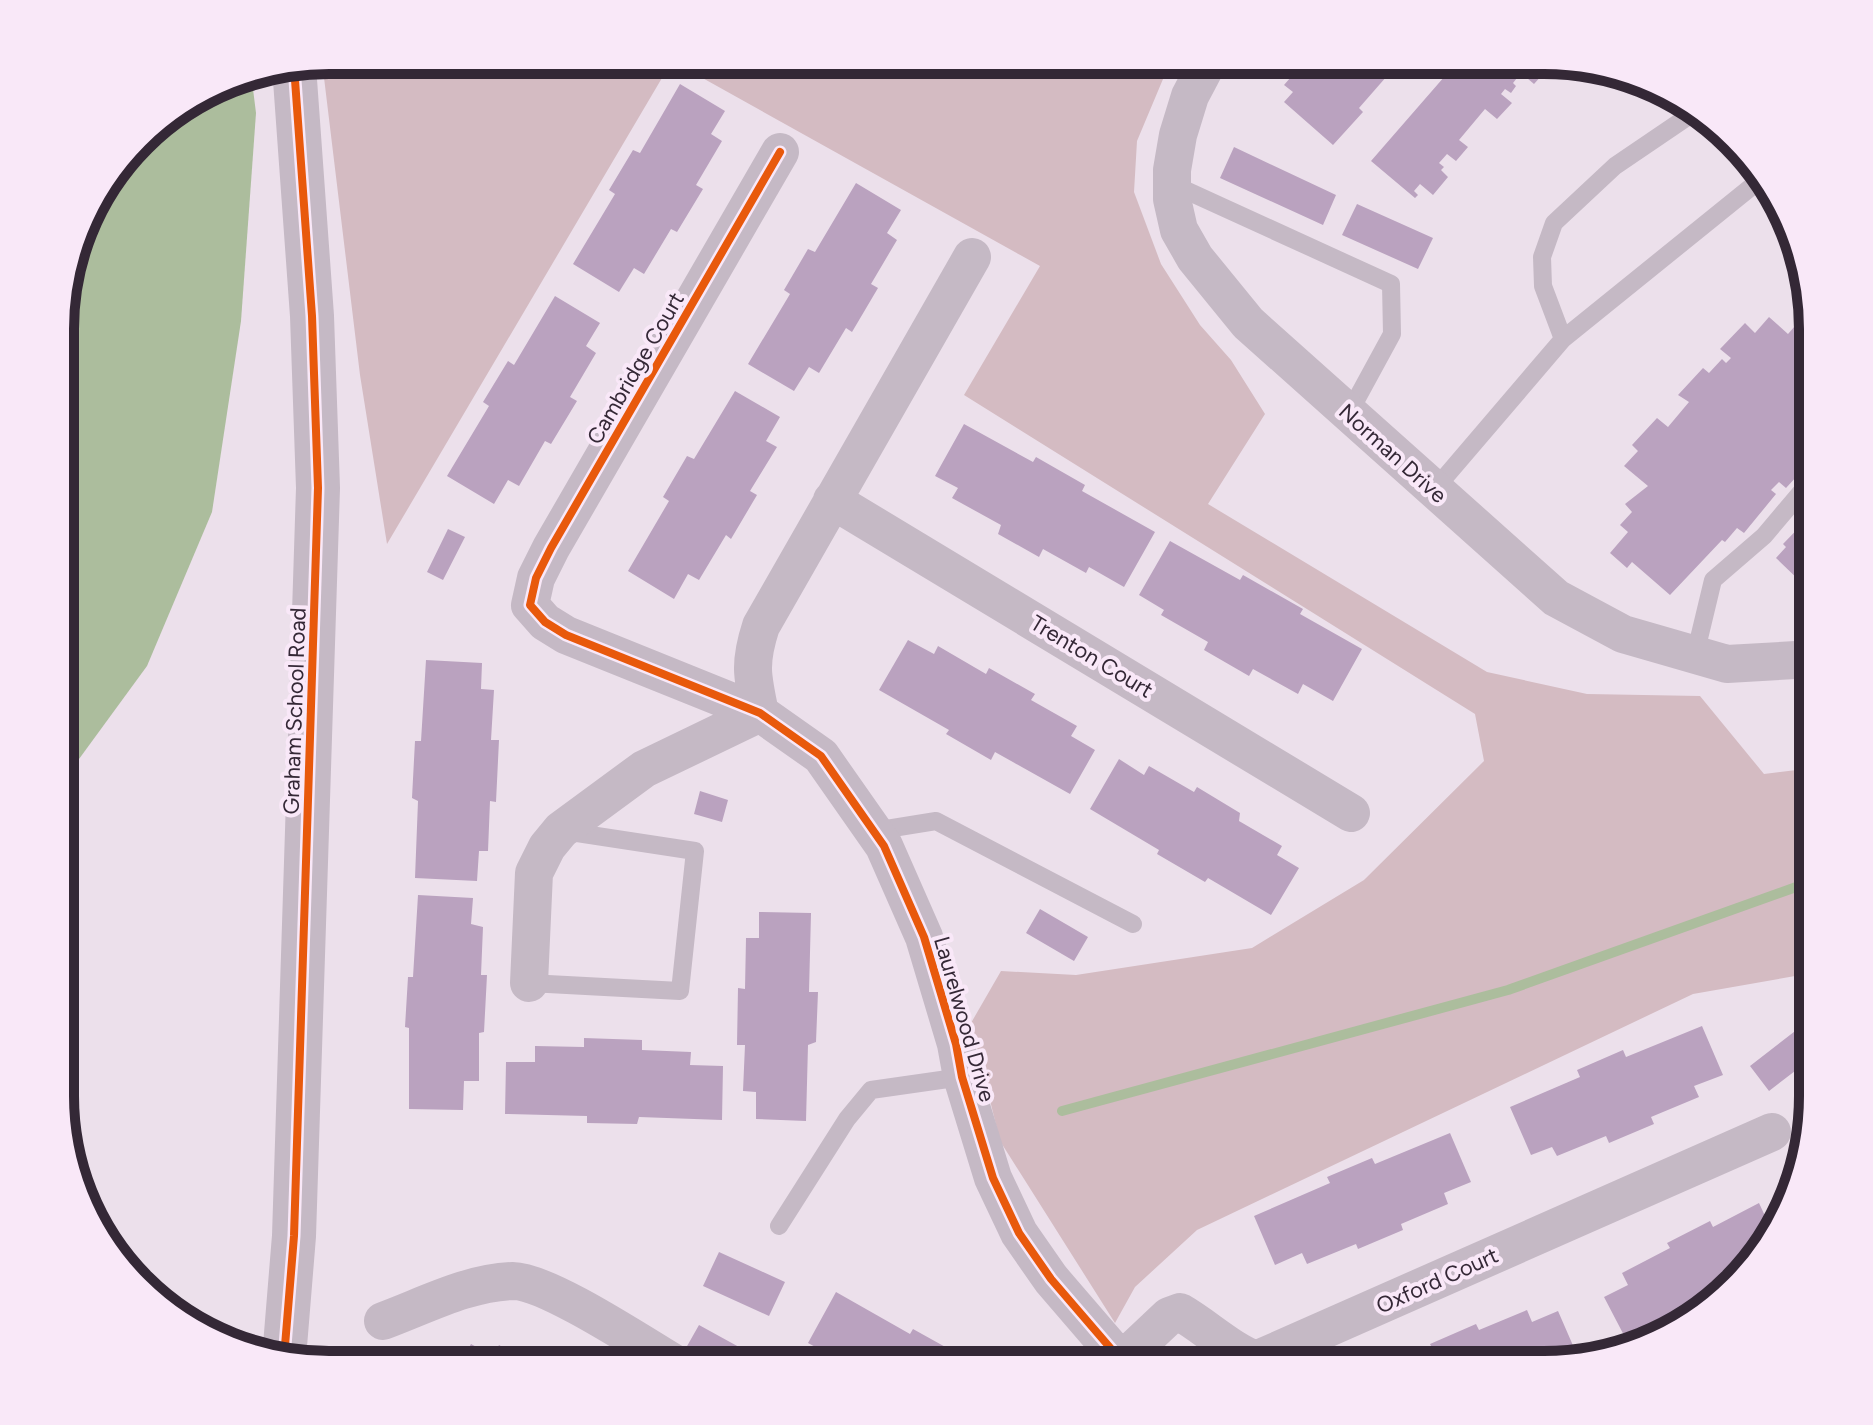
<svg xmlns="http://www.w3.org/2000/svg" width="1873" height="1425" font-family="Figtree,sans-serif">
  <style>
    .green { fill: #d4bbc2 }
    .water { fill: #acbd9d }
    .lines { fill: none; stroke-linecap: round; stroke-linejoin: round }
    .stream { stroke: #acbd9d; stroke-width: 10 }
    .building { fill: #baa2bf }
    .service { stroke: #c5b9c5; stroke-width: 18 }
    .minor { stroke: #c5b9c5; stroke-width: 38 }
    .tertiary { stroke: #c5b9c5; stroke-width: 44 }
    .cycleway-casing { stroke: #f9e8f8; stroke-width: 13 }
    .cycleway { stroke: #e8590c; stroke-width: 8 }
    .labels { text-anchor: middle; stroke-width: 8; stroke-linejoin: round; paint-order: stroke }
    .street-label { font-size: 22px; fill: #342836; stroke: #f9e8f8 }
    .rim { fill: none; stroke: #342836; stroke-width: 10 }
  </style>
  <rect width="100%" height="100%" fill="#ece0eb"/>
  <path class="green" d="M 329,60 L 1171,60 L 1137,141 L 1134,192 L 1161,264 L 1200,325 L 1231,360 L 1265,414 L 1208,504 L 1487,672 L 1587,694 L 1700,696 L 1764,774 L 1813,768 L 1812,973 L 1693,994 L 1197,1230 L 1135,1287 L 1115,1323 L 1000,1141 L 971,1023 L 1001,971 L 1076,975 L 1252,948 L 1364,880 L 1484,761 L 1475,714 L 964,395 L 1040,266 L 672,61 L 387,544 L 360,375 L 322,61 Z"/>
  <path class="water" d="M 251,73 L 256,113 L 241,321 L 212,512 L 147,666 L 71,770 L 61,777 L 62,294 L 96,195 L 152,127 L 242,74 Z"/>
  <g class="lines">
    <path class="stream" d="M 1062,1111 L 1508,990 L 1813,881"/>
  </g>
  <path class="building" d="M 1328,60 L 1401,60 L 1359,108 L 1363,112 L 1333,145 L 1284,102 L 1293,92 L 1284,85 L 1304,62 L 1317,73 L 1319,71 L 1315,67 L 1320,61 L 1324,64 Z
    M 1458,61 L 1549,61 L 1552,64 L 1534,84 L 1521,73 L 1513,83 L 1516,86 L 1511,93 L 1505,89 L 1501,94 L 1512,103 L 1497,119 L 1485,109 L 1459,140 L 1468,147 L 1456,161 L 1447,154 L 1439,163 L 1444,167 L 1441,170 L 1448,177 L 1433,195 L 1420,184 L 1414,191 L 1418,195 L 1415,198 L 1371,161 Z
    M 680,84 L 725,111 L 711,134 L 722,141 L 696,185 L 703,189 L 677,232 L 671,229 L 644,274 L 634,268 L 619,292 L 573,264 L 615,194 L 609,190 L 633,150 L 640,153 Z
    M 1234,147 L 1336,195 L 1323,225 L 1220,178 Z
    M 856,183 L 901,210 L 887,233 L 897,240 L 871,284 L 878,288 L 852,332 L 846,328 L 819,373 L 809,367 L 794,391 L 748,364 L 790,294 L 784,290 L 808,249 L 815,252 Z
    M 1357,204 L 1433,238 L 1418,269 L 1342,235 Z
    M 555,296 L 600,323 L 586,346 L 596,353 L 570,397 L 577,401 L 551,444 L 545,441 L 519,486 L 508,480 L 494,504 L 447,476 L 489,406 L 483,402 L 508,361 L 514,365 Z
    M 1809,310 L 1813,329 L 1813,441 L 1801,455 L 1809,463 L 1786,488 L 1779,482 L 1771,490 L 1776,494 L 1744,533 L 1737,528 L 1725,542 L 1722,540 L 1670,595 L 1632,562 L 1627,568 L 1610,553 L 1628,532 L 1620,525 L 1632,512 L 1625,504 L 1648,486 L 1624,466 L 1638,451 L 1632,445 L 1657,418 L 1668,427 L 1689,402 L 1678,395 L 1703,368 L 1709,373 L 1722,359 L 1726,363 L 1731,358 L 1720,349 L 1745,323 L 1755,333 L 1769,317 L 1788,334 Z
    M 735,391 L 780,417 L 766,441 L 777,447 L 750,491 L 757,495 L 731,539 L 726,535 L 699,580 L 688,574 L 674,599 L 628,571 L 669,501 L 663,497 L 687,456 L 694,459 Z
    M 964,424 L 1033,462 L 1036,457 L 1085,485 L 1082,491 L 1155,532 L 1124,587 L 1089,567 L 1086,573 L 1043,549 L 1039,557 L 998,534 L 1001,525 L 952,498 L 958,488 L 935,476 Z
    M 1813,513 L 1813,573 L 1803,584 L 1776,558 L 1786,547 L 1783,544 Z
    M 448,529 L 465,537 L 443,580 L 427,572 Z
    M 1170,541 L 1240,580 L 1243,575 L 1303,609 L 1300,614 L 1362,649 L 1333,701 L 1303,684 L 1298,694 L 1253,669 L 1249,676 L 1204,650 L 1208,642 L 1161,615 L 1164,610 L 1139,595 Z
    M 908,640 L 934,654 L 938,646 L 986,674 L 989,668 L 1035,694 L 1031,700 L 1077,726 L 1071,736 L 1095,750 L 1070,794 L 995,752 L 991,760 L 946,734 L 949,730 L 879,690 Z
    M 426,660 L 482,663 L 481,689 L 494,690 L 491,740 L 499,740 L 496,802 L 490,801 L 488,851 L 479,851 L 477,881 L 415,878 L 418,801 L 412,798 L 415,741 L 421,741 Z
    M 1119,759 L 1144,775 L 1149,766 L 1194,792 L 1197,787 L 1240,813 L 1239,821 L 1282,846 L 1277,855 L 1299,868 L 1271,915 L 1208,878 L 1205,882 L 1157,854 L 1159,850 L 1090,809 Z
    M 700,791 L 728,800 L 722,822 L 694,814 Z
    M 418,895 L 473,898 L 471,924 L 483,927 L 481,975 L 487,975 L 484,1032 L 479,1033 L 479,1081 L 464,1081 L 463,1110 L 409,1109 L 409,1028 L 405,1027 L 408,977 L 413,977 Z
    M 1040,909 L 1088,937 L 1074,961 L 1026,933 Z
    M 759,912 L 811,913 L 809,992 L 818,992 L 816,1042 L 808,1045 L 806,1121 L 756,1119 L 756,1092 L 743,1091 L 745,1045 L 737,1045 L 738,988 L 745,989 L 746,938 L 759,938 Z
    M 1812,1018 L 1812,1058 L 1769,1091 L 1750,1066 Z
    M 1702,1026 L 1723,1075 L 1694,1086 L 1699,1097 L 1651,1117 L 1654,1124 L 1609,1143 L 1606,1136 L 1557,1156 L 1552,1147 L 1531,1155 L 1510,1107 L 1580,1077 L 1577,1070 L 1623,1050 L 1626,1057 Z
    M 584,1038 L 642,1040 L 642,1050 L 691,1052 L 690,1065 L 723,1066 L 722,1120 L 639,1117 L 637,1124 L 587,1123 L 587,1116 L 505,1114 L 506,1062 L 535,1062 L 535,1046 L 584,1047 Z
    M 1450,1133 L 1471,1182 L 1444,1193 L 1448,1204 L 1401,1224 L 1403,1230 L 1358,1249 L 1356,1244 L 1307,1264 L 1302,1253 L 1275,1265 L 1254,1216 L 1330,1183 L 1327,1177 L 1372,1158 L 1375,1164 Z
    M 1791,1202 L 1746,1273 L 1700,1308 L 1628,1343 L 1604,1297 L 1628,1285 L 1622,1273 L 1670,1248 L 1667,1243 L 1710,1221 L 1713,1227 L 1759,1203 L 1765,1216 Z
    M 719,1252 L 785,1282 L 769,1316 L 703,1286 Z
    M 836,1292 L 910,1334 L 913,1329 L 958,1354 L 955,1360 L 964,1365 L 827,1365 L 832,1356 L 808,1343 Z
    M 1527,1310 L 1532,1322 L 1558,1311 L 1578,1357 L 1544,1365 L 1397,1365 L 1433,1350 L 1430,1344 L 1476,1324 L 1479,1330 Z
    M 699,1325 L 759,1358 L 755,1365 L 700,1365 L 682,1355 Z
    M 471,1344 L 493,1356 L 499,1345 L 534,1365 L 459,1365 Z"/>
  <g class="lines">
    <path class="service" d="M 1172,184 L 1391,284 L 1392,334 L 1349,413
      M 1563,339 L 1543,286 L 1542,257 L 1554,223 L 1615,166 L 1696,111
      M 1434,490 L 1563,339 L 1761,179
      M 1695,655 L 1713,580 L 1764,536 L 1813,478
      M 874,831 L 936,821 L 1133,924
      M 529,983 L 680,991 L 695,851 L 564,831
      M 779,1226 L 847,1119 L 871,1090 L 962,1077"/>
    <path class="minor" d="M 1209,60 L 1190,96 L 1178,135 L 1172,170 L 1172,199 L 1179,230 L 1195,258 L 1248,323 L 1556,598 L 1623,634 L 1727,664 L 1813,659
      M 780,152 L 551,548 L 536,578 L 530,605 L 545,622 L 566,635 L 760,713 L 821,756 L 884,846 L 924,937 L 956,1044 L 962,1077 L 993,1178 L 1019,1233 L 1051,1279 L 1125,1365
      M 832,500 L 1351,813
      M 529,983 L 534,873 L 547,847 L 561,830 L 644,769 L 760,713 C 752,676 749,663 761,626 L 972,257
      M 383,1321 C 424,1306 469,1282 513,1281 C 547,1281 643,1345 677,1365
      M 1117,1365 L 1169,1316 L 1180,1312 C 1206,1327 1228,1349 1256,1360 L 1772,1132"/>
    <path class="tertiary" d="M 284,1358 L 294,1236 L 318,488 L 312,316 L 294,66"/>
    <g class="cycleway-casing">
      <path id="cycleway" d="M 780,152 L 551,548 L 536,578 L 530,605 L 545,622 L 566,635 L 760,713 L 821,756 L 884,846 L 924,937 L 956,1044 L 962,1077 L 993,1178 L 1019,1233 L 1051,1279 L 1125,1365
        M 284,1358 L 294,1236 L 318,488 L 312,316 L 294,66"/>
    </g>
    <use href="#cycleway" class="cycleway"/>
  </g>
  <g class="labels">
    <g class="street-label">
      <text transform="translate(635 368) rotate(-60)" y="8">Cambridge Court</text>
      <text transform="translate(1393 453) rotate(42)" y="8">Norman Drive</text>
      <text transform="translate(1092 656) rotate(31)" y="8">Trenton Court</text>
      <text transform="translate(294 711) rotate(-88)" y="8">Graham School Road</text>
      <text transform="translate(965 1019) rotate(74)" y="8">Laurelwood Drive</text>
      <text transform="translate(1437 1280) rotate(-24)" y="8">Oxford Court</text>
    </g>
  </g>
  <path d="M0 0H1873V1425H0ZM329 74H1544A255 255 0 0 1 1799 329V1096A255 255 0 0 1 1544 1351H329A255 255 0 0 1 74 1096V329A255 255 0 0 1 329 74Z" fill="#f9e8f8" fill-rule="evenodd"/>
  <path class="rim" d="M329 74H1544A255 255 0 0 1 1799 329V1096A255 255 0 0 1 1544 1351H329A255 255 0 0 1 74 1096V329A255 255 0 0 1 329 74Z"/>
</svg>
